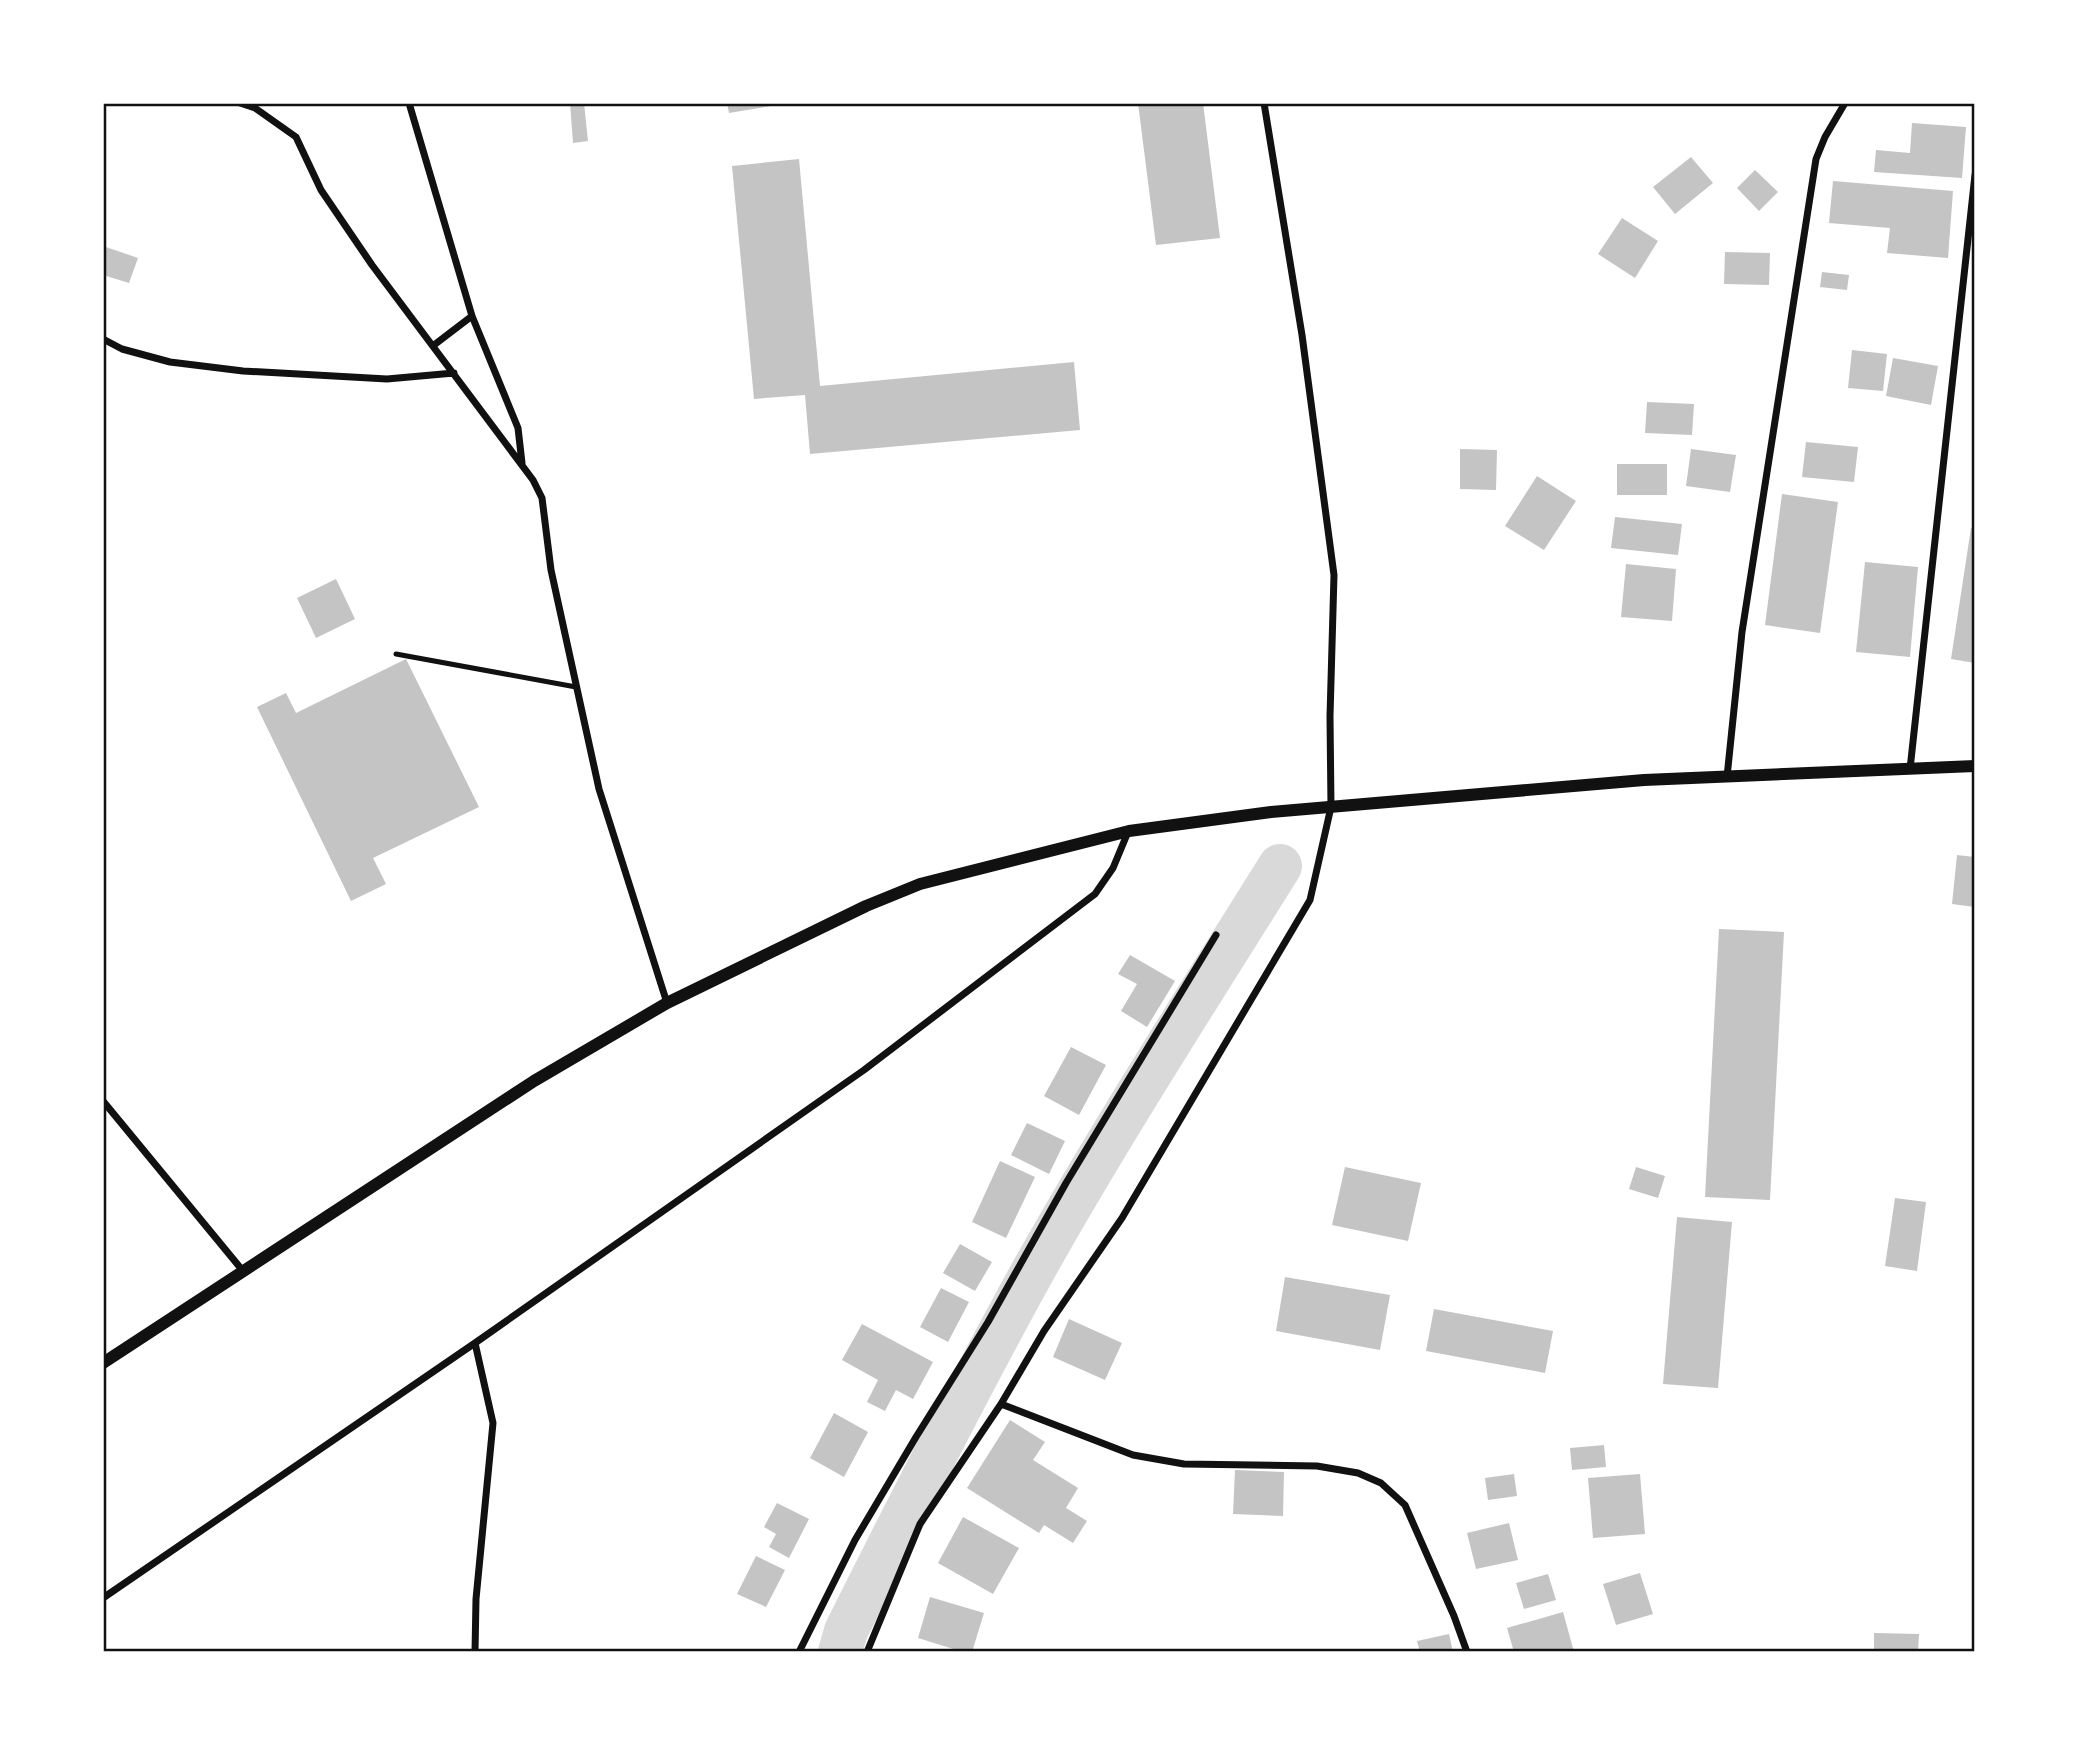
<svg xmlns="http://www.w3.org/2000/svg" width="2078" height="1755" font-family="Montserrat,sans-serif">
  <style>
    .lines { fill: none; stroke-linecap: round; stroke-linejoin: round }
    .canal { stroke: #d9d9d9; stroke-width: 44 }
    .building { fill: #c4c4c4 }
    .service { stroke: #111; stroke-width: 5 }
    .minor { stroke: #111; stroke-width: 7 }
    .tertiary { stroke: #111; stroke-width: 12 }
    .neatline { fill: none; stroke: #111; stroke-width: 2.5 }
  </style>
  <rect width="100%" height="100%" fill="#fff"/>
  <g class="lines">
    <path class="canal" d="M 840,1652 L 846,1631 C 907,1509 968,1388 1034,1269 C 1111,1132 1197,999 1280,866"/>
  </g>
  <path class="building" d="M 570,103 L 584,103 L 588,141 L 573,143 Z
    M 727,103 L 776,103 L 777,105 L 729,113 Z
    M 1138,103 L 1203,103 L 1220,238 L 1156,245 Z
    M 1912,123 L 1966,127 L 1962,178 L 1874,172 L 1876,150 L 1910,153 Z
    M 1691,157 L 1713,183 L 1675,214 L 1653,187 Z
    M 799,159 L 820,386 L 1074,362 L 1080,430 L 810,454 L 805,395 L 754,399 L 732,166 Z
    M 1755,170 L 1778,192 L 1759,211 L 1737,188 Z
    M 1833,181 L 1953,191 L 1948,258 L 1887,253 L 1890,228 L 1829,223 Z
    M 1622,218 L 1658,241 L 1635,278 L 1598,254 Z
    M 103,246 L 138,258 L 129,283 L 103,275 Z
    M 1725,252 L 1770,253 L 1769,285 L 1724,284 Z
    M 1822,272 L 1849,275 L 1847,290 L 1820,287 Z
    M 1852,350 L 1887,354 L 1883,391 L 1848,388 Z
    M 1893,358 L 1938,366 L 1931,405 L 1886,396 Z
    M 1647,402 L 1694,404 L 1692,435 L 1645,433 Z
    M 1806,442 L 1858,447 L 1854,482 L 1802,477 Z
    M 1460,449 L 1497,450 L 1496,490 L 1460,489 Z
    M 1691,449 L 1736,455 L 1730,492 L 1686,486 Z
    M 1617,464 L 1667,464 L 1667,495 L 1617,495 Z
    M 1537,476 L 1576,501 L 1544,550 L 1505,526 Z
    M 1782,494 L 1838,502 L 1820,633 L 1765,625 Z
    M 1615,517 L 1682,524 L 1678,555 L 1611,548 Z
    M 1971,528 L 1975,528 L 1975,663 L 1951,659 Z
    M 1865,562 L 1918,567 L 1910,657 L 1856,652 Z
    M 1626,564 L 1676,569 L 1672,621 L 1621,617 Z
    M 336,579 L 355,619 L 316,638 L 297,598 Z
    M 406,659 L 479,807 L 373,858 L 386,884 L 351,901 L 257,707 L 286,693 L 296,713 Z
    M 1957,855 L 1975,857 L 1975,907 L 1952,904 Z
    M 1719,929 L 1784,932 L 1770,1200 L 1705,1197 Z
    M 1130,955 L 1175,981 L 1147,1027 L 1121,1011 L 1137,984 L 1118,974 Z
    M 1071,1047 L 1106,1065 L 1079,1115 L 1044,1096 Z
    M 1027,1123 L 1065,1141 L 1049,1174 L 1011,1155 Z
    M 1000,1161 L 1035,1177 L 1006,1238 L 972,1222 Z
    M 1345,1167 L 1421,1183 L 1408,1241 L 1332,1225 Z
    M 1636,1167 L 1665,1176 L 1658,1198 L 1629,1189 Z
    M 1895,1198 L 1926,1202 L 1917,1271 L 1885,1266 Z
    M 1677,1217 L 1732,1222 L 1718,1388 L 1663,1384 Z
    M 960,1244 L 992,1262 L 975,1291 L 943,1273 Z
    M 1285,1277 L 1390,1295 L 1380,1350 L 1276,1331 Z
    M 941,1288 L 969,1302 L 948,1342 L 920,1327 Z
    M 1434,1309 L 1553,1331 L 1545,1373 L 1426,1351 Z
    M 1069,1319 L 1122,1343 L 1105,1380 L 1053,1357 Z
    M 862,1324 L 933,1362 L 913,1399 L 896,1390 L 885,1411 L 867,1402 L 878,1380 L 842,1360 Z
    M 834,1413 L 868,1432 L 844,1477 L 810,1458 Z
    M 1010,1420 L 1045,1442 L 1033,1460 L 1078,1488 L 1066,1508 L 1087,1521 L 1073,1543 L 1044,1525 L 1039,1533 L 967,1488 Z
    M 1604,1445 L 1606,1467 L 1572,1470 L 1570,1448 Z
    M 1235,1470 L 1284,1472 L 1283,1516 L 1233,1514 Z
    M 1514,1474 L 1517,1496 L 1488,1500 L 1485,1478 Z
    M 1640,1474 L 1645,1534 L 1593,1538 L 1588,1478 Z
    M 777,1503 L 809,1519 L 789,1558 L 769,1547 L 776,1534 L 764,1527 Z
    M 963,1517 L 1019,1548 L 993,1594 L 938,1563 Z
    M 1509,1523 L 1518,1560 L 1476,1569 L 1467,1533 Z
    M 756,1556 L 785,1570 L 766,1607 L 737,1594 Z
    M 1640,1573 L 1653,1614 L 1616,1625 L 1603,1584 Z
    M 1548,1574 L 1556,1600 L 1524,1609 L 1516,1583 Z
    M 930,1597 L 984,1613 L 972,1652 L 963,1652 L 918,1638 Z
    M 1563,1612 L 1574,1652 L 1514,1652 L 1507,1628 Z
    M 1874,1633 L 1919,1634 L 1918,1652 L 1874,1652 Z
    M 1449,1634 L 1453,1652 L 1420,1652 L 1417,1641 Z"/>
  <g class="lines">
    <path class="service" d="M 396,654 L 576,687"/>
    <path class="minor" d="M 240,103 L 255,108 L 296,137 L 321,190 L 372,265 L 533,480 L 542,498 L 551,570 L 599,789 L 667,1003
      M 409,103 L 472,316 L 434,345
      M 472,316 L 518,428 L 522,463
      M 103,339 L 122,349 L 170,362 L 243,371 L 387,379 L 454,373
      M 1910,769 L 1975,175
      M 1727,777 L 1742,632 L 1816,159 L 1825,137 L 1845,103
      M 103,1101 L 243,1271
      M 1001,1404 L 1133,1455 L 1184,1464 L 1317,1466 L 1358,1473 L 1381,1483 L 1405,1505 L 1454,1616 L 1467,1652
      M 103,1598 L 475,1343 L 864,1070 L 1095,894 L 1113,868 L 1128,832
      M 475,1652 L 476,1599 L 493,1423 L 475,1343
      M 799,1652 L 855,1540 L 916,1437 L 988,1322 L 1066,1183 L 1216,935
      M 867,1652 L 920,1524 L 1001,1404 L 1044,1331 L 1122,1218 L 1310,900 L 1331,807 L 1330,716 L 1334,575 L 1302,335 L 1264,103"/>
    <path class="tertiary" d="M 103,1363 L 534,1081 L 667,1003 L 866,906 L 920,884 L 1129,831 L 1271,812 L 1644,780 L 1975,766"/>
  </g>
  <rect width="2078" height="1755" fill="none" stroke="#ffffff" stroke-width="210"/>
  <rect x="105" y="105" width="1868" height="1545" class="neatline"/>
</svg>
